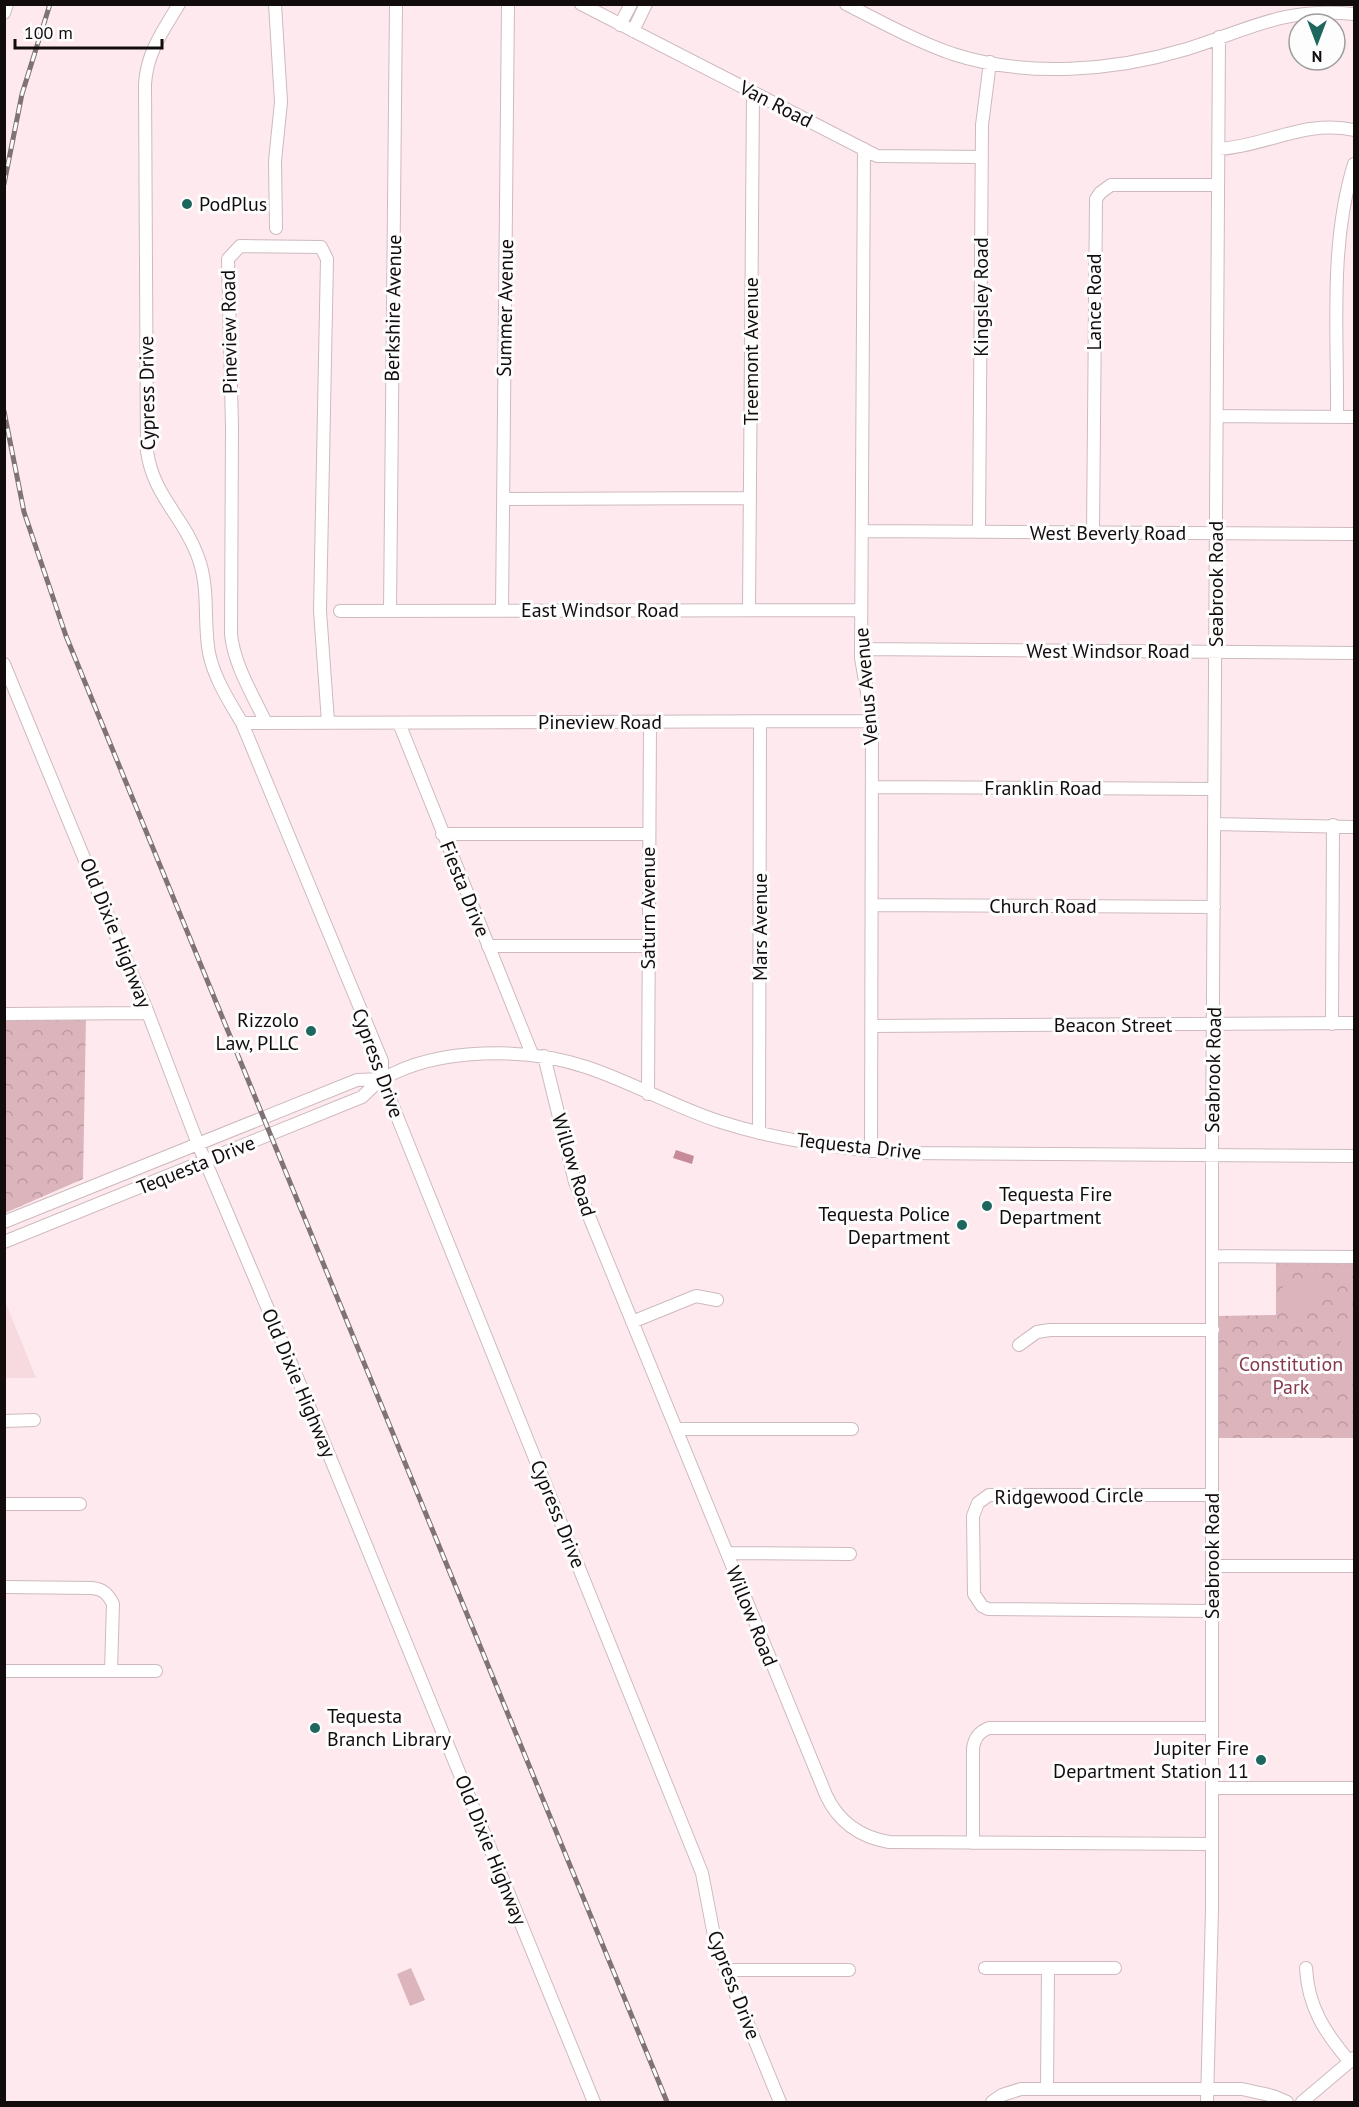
<svg xmlns="http://www.w3.org/2000/svg" width="1359" height="2107" font-family="'PT Sans',sans-serif">
  <style>
    .built { fill: #f6dadf }
    .park { fill: url(#park-crowns) }
    .pitch { fill: #dcb4bc }
    .water { fill: url(#water-ripples) }
    .lines { fill: none; stroke-linecap: round; stroke-linejoin: round }
    .minor-casing { stroke: #cebabe; stroke-width: 14 }
    .minor { stroke: #fff; stroke-width: 12 }
    .rail-casing { stroke: #7f7375; stroke-width: 5 }
    .rail { stroke: #fdfdfd; stroke-width: 3; stroke-dasharray: 9; stroke-linecap: butt }
    .poi-dot { fill: #1d675f; stroke: #fdfdfd; stroke-width: 2 }
    .labels { text-anchor: middle; stroke-width: 6; stroke-linejoin: round; paint-order: stroke }
    .street-label { font-size: 20px; fill: #120c0d; stroke: #fdfdfd }
    .poi-label { font-size: 20px; fill: #120c0d; stroke: #fdfdfd; text-anchor: start }
    .park-label { font-size: 20px; fill: #85394f; stroke: #fdfdfd }
  </style>
  <defs>
    <pattern id="park-crowns" width="20" height="18" patternUnits="userSpaceOnUse" patternTransform="scale(1.5)"><rect width="20" height="18" fill="#dcb4bc"/><path d="M2 6a3 3 0 1 1 6 0M12 15a3 3 0 1 1 6 0" fill="none" stroke="#bc9aa0"/></pattern>
    <pattern id="water-ripples" width="26" height="14" patternUnits="userSpaceOnUse" patternTransform="scale(1.5)"><rect width="26" height="14" fill="#c78a98"/><path d="M2 4q2-2 4 0t4 0M15 11q2-2 4 0t4 0" fill="none" stroke="#a06f7a"/></pattern>
  </defs>
  <rect width="100%" height="100%" fill="#feeaee"/>
  <path class="built" d="M 4,1301 L 5,1301 L 36,1378 L 5,1378 Z"/>
  <path class="park" d="M 86,1017 L 83,1179 L 5,1213 L 4,1018 Z
    M 1276,1259 L 1354,1259 L 1354,1438 L 1215,1438 L 1216,1316 L 1276,1315 Z"/>
  <path class="pitch" d="M 1283,1282 L 1322,1282 L 1322,1304 L 1316,1304 L 1316,1311 L 1282,1311 Z
    M 1341,1329 L 1354,1329 L 1354,1373 L 1340,1373 Z
    M 411,1968 L 425,2000 L 410,2006 L 397,1974 Z"/>
  <path class="water" d="M 676,1150 L 694,1156 L 692,1164 L 673,1158 Z"/>
  <g class="lines">
    <g class="minor-casing">
      <path id="minor" d="M 179,4 C 163,31 147,52 145,84 L 147,451 C 153,496 184,517 198,557 C 210,589 203,620 209,653 C 214,678 229,701 242,723 L 382,1061 L 382,1079 L 702,1873 L 716,1946 L 780,2102
        M 275,4 L 281,102 L 275,161 L 276,228
        M 581,4 L 877,156 L 982,157
        M 846,4 C 881,22 916,41 953,54 C 1027,78 1114,71 1187,49 C 1251,29 1283,7 1354,14
        M 4,13 L 7,4
        M 620,25 L 631,4
        M 633,31 L 646,4
        M 864,149 L 861,658 L 872,721 L 871,1151
        M 1219,149 C 1266,146 1306,119 1354,130
        M 1217,416 L 1354,417
        M 1337,417 C 1338,334 1329,245 1354,164
        M 503,499 L 750,498
        M 862,531 L 1354,534
        M 979,532 L 982,125 L 990,62
        M 1093,533 L 1096,199 L 1100,193 L 1111,185 L 1218,185
        M 749,610 L 753,93
        M 340,611 L 861,610
        M 390,611 L 396,4
        M 502,611 L 508,4
        M 861,649 L 1354,653
        M 4,664 L 148,1013 L 198,1144 L 307,1401 L 594,2102
        M 242,723 L 872,721
        M 266,723 C 253,695 234,665 231,634 L 232,427 L 228,259 L 240,246 L 321,247 L 327,259 L 320,611 L 328,722
        M 399,723 L 532,1054
        M 872,787 L 1214,789
        M 1214,824 L 1354,827
        M 442,834 L 648,834
        M 872,905 L 1214,907
        M 488,946 L 648,946
        M 4,1014 L 148,1013
        M 1332,1024 L 1333,825
        M 871,1026 L 1354,1023
        M 544,1056 L 575,1182 L 826,1795 C 838,1821 860,1837 889,1842 L 1212,1844
        M 648,1094 L 650,722
        M 759,1133 L 760,722
        M 4,1222 L 357,1080 L 382,1079
        M 4,1242 L 362,1097 C 368,1091 375,1084 383,1079 C 437,1047 527,1047 586,1067 C 632,1082 674,1107 721,1122 C 780,1141 841,1149 904,1153 L 1354,1156
        M 1212,1256 L 1354,1257
        M 632,1322 L 696,1296 L 717,1300
        M 1019,1345 L 1037,1332 L 1050,1330 L 1213,1330
        M 4,1421 L 34,1420
        M 676,1429 L 852,1429
        M 4,1504 L 80,1504
        M 727,1553 L 850,1554
        M 1212,1566 L 1354,1566
        M 4,1587 L 92,1588 C 103,1589 108,1594 113,1604 L 111,1671
        M 1212,1611 L 988,1609 L 982,1606 L 974,1594 L 973,1516 L 978,1503 L 989,1495 L 1213,1495
        M 4,1671 L 156,1671
        M 1212,1788 L 1354,1788
        M 973,1843 L 973,1749 C 974,1738 979,1732 989,1728 L 1212,1728
        M 985,1968 L 1115,1968
        M 1306,1968 C 1308,2007 1325,2033 1350,2062
        M 726,1970 L 849,1970
        M 1047,2088 L 1048,1968
        M 992,2102 L 1002,2095 L 1021,2089 L 1242,2089 L 1273,2096 L 1287,2102
        M 1207,2102 L 1212,1910 L 1212,1155 L 1219,37
        M 1302,2102 L 1354,2058"/>
    </g>
    <use href="#minor" class="minor"/>
    <g class="rail-casing">
      <path id="rail" d="M 4,184 L 22,94 L 50,4
        M 4,411 L 24,512 L 66,636 L 667,2102"/>
    </g>
    <use href="#rail" class="rail"/>
  </g>
  <g class="poi-dot">
    <circle cx="187" cy="204" r="6"/>
    <circle cx="311" cy="1031" r="6"/>
    <circle cx="987" cy="1206" r="6"/>
    <circle cx="962" cy="1225" r="6"/>
    <circle cx="315" cy="1728" r="6"/>
    <circle cx="1261" cy="1760" r="6"/>
  </g>
  <g class="labels">
    <g class="street-label">
      <text transform="translate(776 104) rotate(27)" y="7">Van Road</text>
      <text transform="translate(981 297) rotate(-90)" y="7">Kingsley Road</text>
      <text transform="translate(1094 302) rotate(-90)" y="7">Lance Road</text>
      <text transform="translate(393 308) rotate(-89)" y="7">Berkshire Avenue</text>
      <text transform="translate(505 308) rotate(-89)" y="7">Summer Avenue</text>
      <text transform="translate(229 332) rotate(-91)" y="7">Pineview Road</text>
      <text transform="translate(751 351) rotate(-90)" y="7">Treemont Avenue</text>
      <text transform="translate(147 393) rotate(-91)" y="7">Cypress Drive</text>
      <text x="1108" y="540">West Beverly Road</text>
      <text transform="translate(1216 584) rotate(-90)" y="7">Seabrook Road</text>
      <text x="600" y="617">East Windsor Road</text>
      <text x="1108" y="658">West Windsor Road</text>
      <text transform="translate(866 686) rotate(-95)" y="7">Venus Avenue</text>
      <text x="600" y="729">Pineview Road</text>
      <text x="1043" y="795">Franklin Road</text>
      <text transform="translate(465 889) rotate(68)" y="7">Fiesta Drive</text>
      <text x="1043" y="913">Church Road</text>
      <text transform="translate(648 908) rotate(-90)" y="7">Saturn Avenue</text>
      <text transform="translate(760 927) rotate(-90)" y="7">Mars Avenue</text>
      <text transform="translate(116 933) rotate(68)" y="7">Old Dixie Highway</text>
      <text x="1113" y="1032">Beacon Street</text>
      <text transform="translate(378 1063) rotate(70)" y="7">Cypress Drive</text>
      <text transform="translate(1213 1070) rotate(-89)" y="7">Seabrook Road</text>
      <text transform="translate(859 1146) rotate(6)" y="7">Tequesta Drive</text>
      <text transform="translate(196 1165) rotate(-22)" y="7">Tequesta Drive</text>
      <text transform="translate(574 1165) rotate(73)" y="7">Willow Road</text>
      <text transform="translate(299 1383) rotate(67)" y="7">Old Dixie Highway</text>
      <text transform="translate(1069 1496) rotate(-1)" y="7">Ridgewood Circle</text>
      <text transform="translate(558 1514) rotate(68)" y="7">Cypress Drive</text>
      <text transform="translate(1212 1556) rotate(-90)" y="7">Seabrook Road</text>
      <text transform="translate(752 1616) rotate(68)" y="7">Willow Road</text>
      <text transform="translate(491 1850) rotate(68)" y="7">Old Dixie Highway</text>
      <text transform="translate(734 1985) rotate(69)" y="7">Cypress Drive</text>
    </g>
    <g class="poi-label">
      <text x="199" y="211">PodPlus</text>
      <text x="299" y="1027" text-anchor="end">Rizzolo<tspan x="299" dy="23">Law, PLLC</tspan></text>
      <text x="999" y="1201">Tequesta Fire<tspan x="999" dy="23">Department</tspan></text>
      <text x="950" y="1221" text-anchor="end">Tequesta Police<tspan x="950" dy="23">Department</tspan></text>
      <text x="327" y="1723">Tequesta<tspan x="327" dy="23">Branch Library</tspan></text>
      <text x="1249" y="1755" text-anchor="end">Jupiter Fire<tspan x="1249" dy="23">Department Station 11</tspan></text>
    </g>
    <g class="park-label">
      <text x="1291" y="1371">Constitution<tspan x="1291" dy="23">Park</tspan></text>
    </g>
  </g>
  <rect width="1359" height="2107" fill="none" stroke="#120c0d" stroke-width="12"/>
  <g transform="translate(1317 42) rotate(180)"><circle r="28" fill="#fdfdfd" stroke="#9f9d9d" stroke-width="1.5"/>
  <path d="M0-4.5L10 22L0 15L-10 22Z" fill="#1d675f"/>
  <text y="-9" font-size="16" font-weight="bold" text-anchor="middle" fill="#120c0d">N</text>
  </g>
  <path d="M15 39v9h147v-9" fill="none" stroke="#120c0d" stroke-width="3"/>
  <text x="24" y="39" font-size="18" fill="#120c0d" stroke="#fdfdfd" stroke-width="4.5" paint-order="stroke">100 m</text>
</svg>
